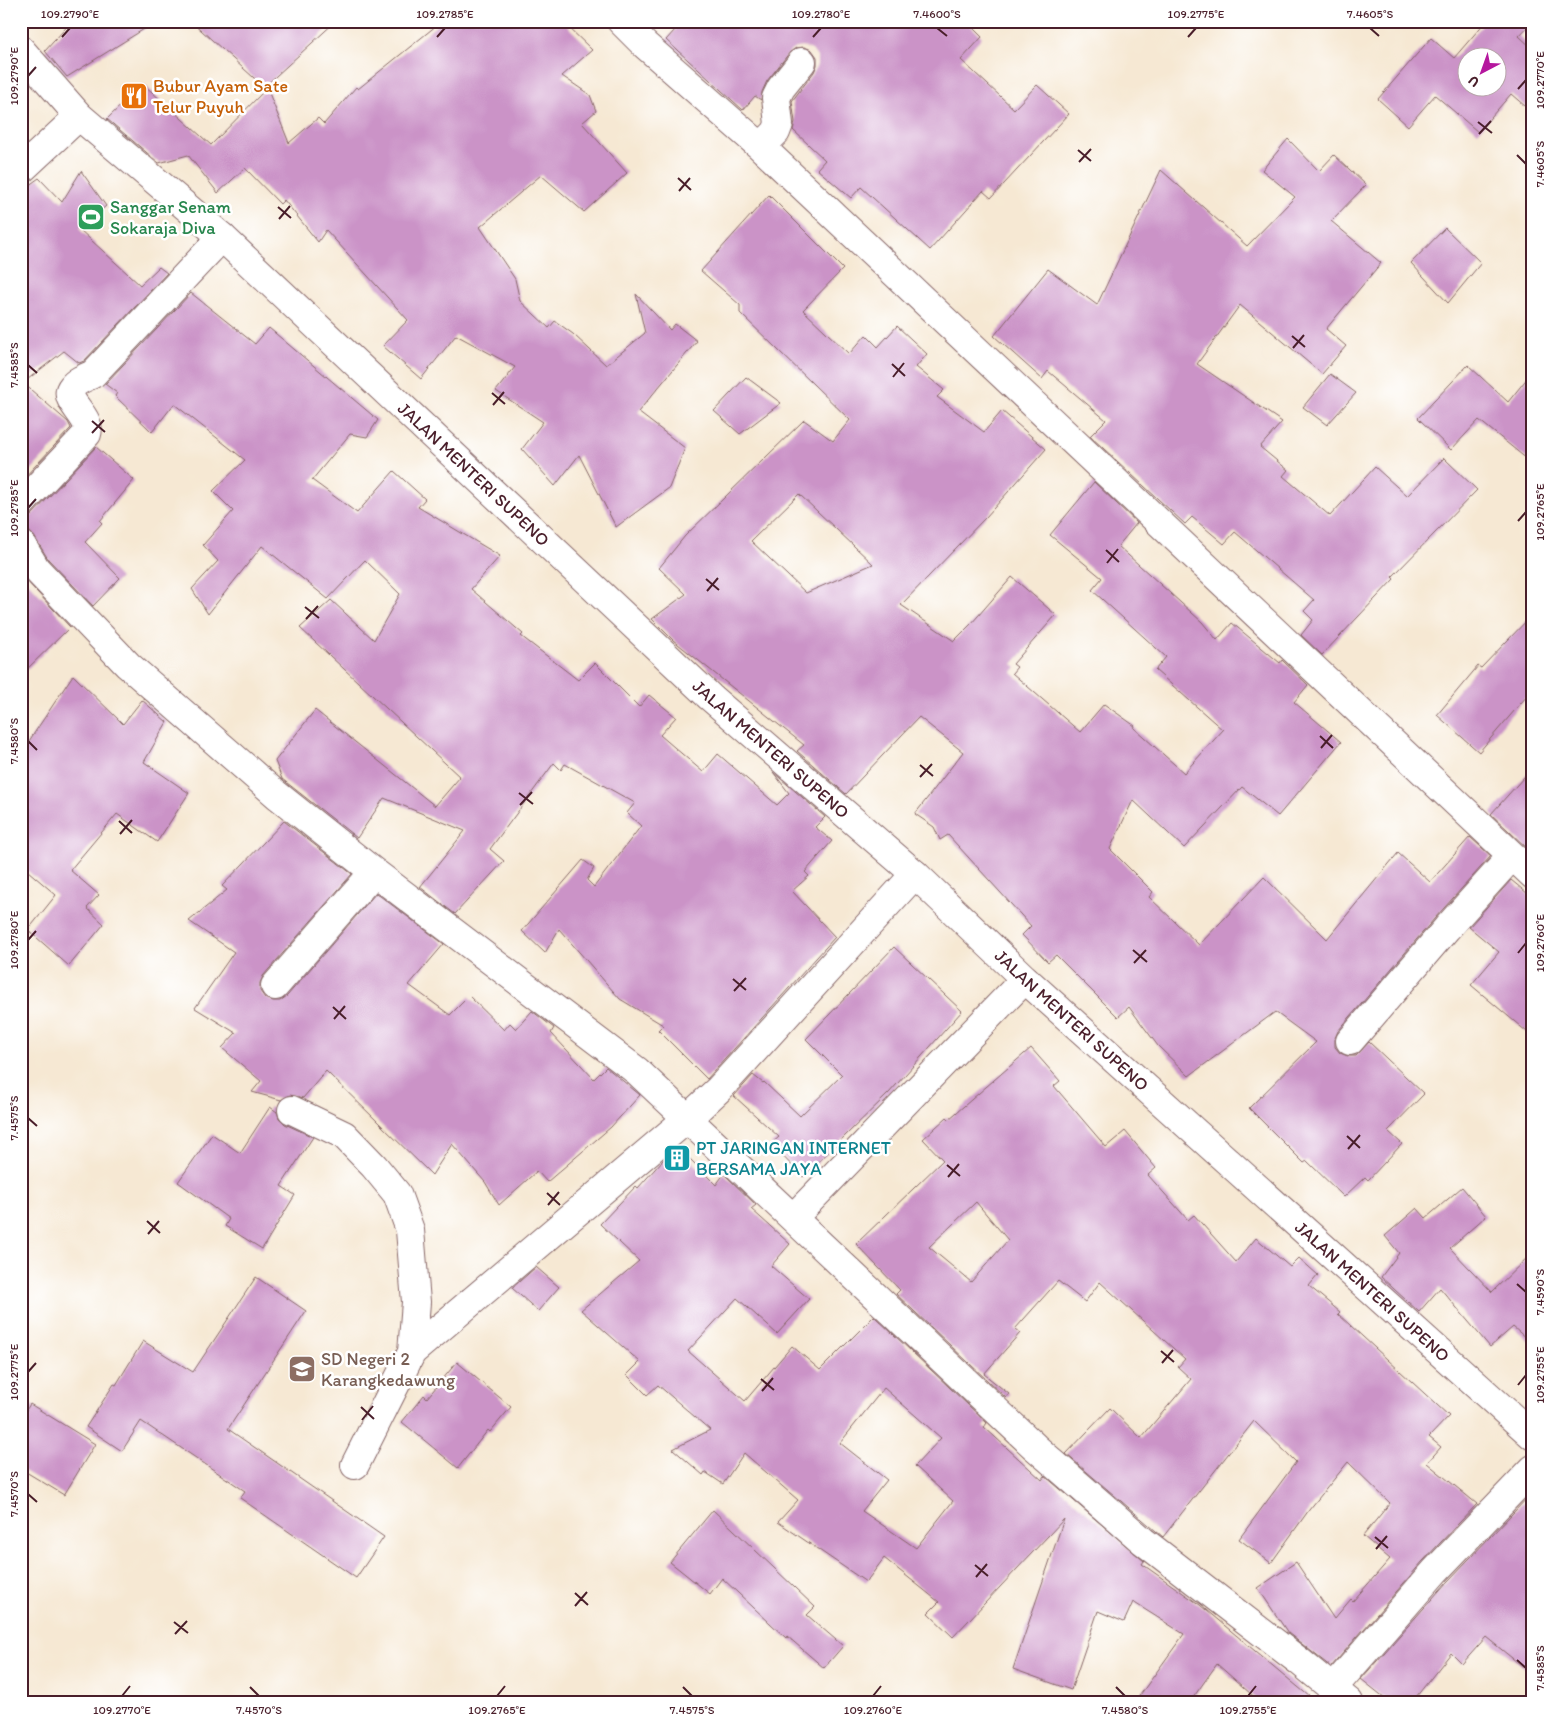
<svg xmlns="http://www.w3.org/2000/svg" width="1554" height="1723" font-family="Itim,sans-serif">
  <style>
    .building { fill: #cb93c7; fill-rule: evenodd }
    .lines { fill: none; stroke-linecap: round; stroke-linejoin: round }
    .minor-casing { stroke: #866566; stroke-width: 30 }
    .secondary-casing { stroke: #866566; stroke-width: 30 }
    .minor { stroke: #fff; stroke-width: 28 }
    .secondary { stroke: #fff; stroke-width: 28 }
    .ticks { fill: none; stroke: #4a1f2b; stroke-width: 2 }
    .labels { text-anchor: middle; stroke-width: 5; stroke-linejoin: round; paint-order: stroke }
    .food-label { font-size: 18px; fill: #c56008; stroke: #fff; text-anchor: start }
    .leisure-label { font-size: 18px; fill: #27864d; stroke: #fff; text-anchor: start }
    .street-label { font-size: 18px; fill: #4a1f2b; stroke: #fff }
    .culture-label { font-size: 18px; fill: #0d838f; stroke: #fff; text-anchor: start }
    .education-label { font-size: 18px; fill: #785e54; stroke: #fff; text-anchor: start }
    .neatline { fill: none; stroke: #4a1f2b; stroke-width: 2 }
    .ticks-label { font-size: 12px; text-anchor: middle; fill: #4a1f2b }
  </style>
  <rect width="100%" height="100%" fill="#fff"/>
  <filter id="ink" filterUnits="userSpaceOnUse"><feTurbulence type="fractalNoise" baseFrequency=".02" numOctaves="2"/><feDisplacementMap in="SourceGraphic" scale="10" xChannelSelector="R" yChannelSelector="G"/><feConvolveMatrix kernelMatrix="1 2 1 2 8 2 1 2 1" color-interpolation-filters="sRGB"/></filter>
  <filter id="wash" filterUnits="userSpaceOnUse"><feTurbulence type="fractalNoise" baseFrequency=".0096" numOctaves="4" result="noise"/><feDisplacementMap in="SourceGraphic" scale="20" xChannelSelector="R" yChannelSelector="G"/><feGaussianBlur stdDeviation="1.12" result="paint"/><feColorMatrix in="noise" values="0 0 0 0 0 0 0 0 0 0 0 0 0 0 0 0 0 1.4 0 .05"/><feComposite in="paint" operator="in"/></filter>
  <g filter="url(#wash)">
    <rect width="100%" height="100%" fill="#f6e8d3"/>
    <g id="blocks">
      <path class="building" d="M 72,21 L 157,21 L 67,77 L 45,51 Z
        M 191,21 L 336,21 L 264,87 Z
        M 442,21 L 562,21 L 592,50 L 562,76 L 590,95 L 596,111 L 582,123 L 627,173 L 584,212 L 541,175 L 480,227 L 515,279 L 520,301 L 549,328 L 555,321 L 573,334 L 606,365 L 645,333 L 636,294 L 670,330 L 675,324 L 697,341 L 638,412 L 685,448 L 669,488 L 616,527 L 579,455 L 555,486 L 522,449 L 543,422 L 496,391 L 515,367 L 456,335 L 421,379 L 383,346 L 408,320 L 326,230 L 318,242 L 284,200 L 280,204 L 245,168 L 218,193 L 188,155 L 159,163 L 107,119 L 143,84 L 211,145 L 267,88 L 289,143 L 318,118 L 324,124 L 356,87 L 358,89 Z
        M 683,21 L 966,21 L 982,37 L 961,60 L 1014,109 L 1037,85 L 1069,114 L 991,198 L 983,191 L 930,250 L 861,187 L 851,198 L 817,169 L 825,160 L 793,130 L 795,122 L 792,101 L 814,72 L 817,65 L 817,57 L 812,50 L 804,47 L 796,48 L 790,52 L 767,81 L 762,92 L 761,100 L 755,96 L 743,110 L 666,40 Z
        M 1486,21 L 1533,21 L 1519,36 L 1533,49 L 1533,113 L 1511,94 L 1478,132 L 1435,95 L 1408,126 L 1378,99 L 1431,38 L 1454,58 ZM 1466,58 L 1496,58 L 1496,88 L 1466,88 Z
        M 1288,139 L 1319,171 L 1334,155 L 1366,185 L 1331,221 L 1381,263 L 1326,329 L 1346,346 L 1322,374 L 1240,305 L 1197,364 L 1282,422 L 1260,447 L 1288,470 L 1283,476 L 1330,516 L 1375,467 L 1407,496 L 1444,458 L 1477,490 L 1392,577 L 1394,579 L 1322,655 L 1301,635 L 1313,620 L 1304,611 L 1314,600 L 1235,532 L 1224,544 L 1192,517 L 1185,524 L 1090,436 L 1106,420 L 1048,371 L 1042,379 L 994,336 L 1048,269 L 1097,305 L 1161,170 L 1247,246 L 1295,197 L 1262,170 Z
        M 81,171 L 106,206 L 79,229 L 140,285 L 159,267 L 167,273 L 84,361 L 79,363 L 64,351 L 23,383 L 68,422 L 71,428 L 21,481 L 21,191 L 39,178 L 62,202 Z
        M 769,195 L 843,269 L 803,310 L 849,354 L 866,335 L 878,347 L 897,326 L 927,354 L 916,367 L 944,390 L 937,397 L 984,432 L 1002,411 L 1046,449 L 986,517 L 901,605 L 954,641 L 971,624 L 1012,577 L 1056,615 L 1013,664 L 1017,667 L 1012,673 L 1080,732 L 1104,704 L 1135,726 L 1134,728 L 1184,773 L 1223,730 L 1155,670 L 1166,657 L 1092,590 L 1102,578 L 1050,535 L 1094,482 L 1137,523 L 1118,546 L 1202,622 L 1217,640 L 1232,623 L 1280,663 L 1282,660 L 1308,685 L 1294,702 L 1341,742 L 1278,816 L 1242,787 L 1184,848 L 1133,800 L 1110,849 L 1153,892 L 1149,897 L 1199,945 L 1264,877 L 1327,939 L 1398,853 L 1430,882 L 1470,837 L 1491,856 L 1435,918 L 1338,1031 L 1335,1038 L 1335,1047 L 1340,1053 L 1348,1056 L 1356,1056 L 1369,1042 L 1424,1094 L 1388,1131 L 1402,1144 L 1368,1180 L 1365,1177 L 1344,1197 L 1307,1161 L 1304,1163 L 1249,1108 L 1316,1042 L 1275,1012 L 1189,1076 L 1158,1046 L 1129,1007 L 1118,1017 L 1056,955 L 1048,962 L 1022,935 L 1031,926 L 948,835 L 940,840 L 934,827 L 915,814 L 963,752 L 919,717 L 846,794 L 797,751 L 804,745 L 673,640 L 652,619 L 686,594 L 659,568 L 685,536 L 804,420 L 833,441 L 850,420 L 740,313 L 740,305 L 701,271 ZM 799,494 L 873,564 L 806,593 L 751,541 Z
        M 1445,228 L 1481,263 L 1448,303 L 1411,263 Z
        M 191,293 L 255,344 L 269,328 L 378,420 L 367,437 L 350,434 L 312,480 L 357,513 L 394,471 L 425,499 L 418,507 L 500,556 L 471,589 L 523,634 L 521,636 L 578,680 L 595,663 L 639,707 L 649,695 L 676,717 L 660,735 L 703,772 L 718,754 L 777,805 L 789,793 L 773,772 L 825,817 L 815,827 L 832,841 L 805,872 L 809,876 L 792,891 L 835,937 L 707,1079 L 658,1030 L 663,1025 L 620,999 L 559,929 L 545,953 L 522,931 L 583,860 L 594,868 L 587,880 L 594,887 L 641,826 L 627,813 L 635,803 L 565,764 L 561,770 L 554,763 L 490,849 L 504,861 L 455,914 L 420,887 L 465,831 L 384,798 L 357,838 L 282,779 L 275,761 L 315,710 L 435,806 L 460,777 L 300,628 L 331,600 L 374,640 L 400,594 L 365,560 L 328,599 L 262,546 L 208,614 L 192,589 L 218,561 L 203,545 L 233,511 L 213,491 L 245,460 L 174,404 L 152,432 L 115,396 L 117,393 L 105,384 Z
        M 1468,365 L 1508,402 L 1533,371 L 1533,464 L 1479,420 L 1451,450 L 1418,418 Z
        M 1330,374 L 1356,393 L 1327,425 L 1303,407 Z
        M 746,377 L 781,403 L 740,434 L 714,411 Z
        M 96,447 L 134,480 L 100,521 L 102,523 L 85,542 L 120,578 L 93,606 L 48,559 L 34,536 L 29,531 L 21,528 L 21,519 L 26,519 L 32,515 Z
        M 21,575 L 70,627 L 21,675 Z
        M 1533,614 L 1533,689 L 1479,752 L 1437,715 L 1478,666 L 1481,668 Z
        M 73,675 L 123,724 L 142,700 L 167,722 L 144,762 L 189,793 L 157,842 L 117,814 L 70,870 L 99,895 L 87,908 L 104,924 L 69,966 L 28,930 L 56,895 L 21,865 L 21,753 Z
        M 1533,767 L 1533,843 L 1528,849 L 1491,814 Z
        M 284,821 L 352,874 L 263,976 L 260,983 L 260,991 L 265,998 L 273,1001 L 280,1001 L 287,996 L 376,893 L 444,944 L 409,985 L 450,1015 L 469,996 L 504,1030 L 510,1023 L 516,1029 L 532,1011 L 554,1028 L 551,1033 L 594,1079 L 606,1067 L 640,1095 L 611,1127 L 547,1182 L 537,1171 L 499,1205 L 485,1182 L 452,1144 L 432,1175 L 326,1071 L 303,1098 L 290,1095 L 281,1100 L 252,1092 L 261,1081 L 222,1048 L 236,1033 L 195,1008 L 234,952 L 189,921 L 227,890 L 222,886 Z
        M 1511,880 L 1533,898 L 1533,1037 L 1471,985 L 1499,952 L 1469,927 Z
        M 894,947 L 962,1011 L 889,1093 L 803,1177 L 771,1144 L 779,1137 L 734,1096 L 753,1075 L 763,1083 L 764,1082 L 800,1116 L 842,1075 L 806,1039 Z
        M 1031,1048 L 1060,1081 L 1054,1086 L 1106,1147 L 1125,1131 L 1156,1168 L 1148,1175 L 1188,1220 L 1194,1215 L 1236,1262 L 1256,1238 L 1290,1267 L 1299,1258 L 1318,1275 L 1309,1286 L 1340,1312 L 1338,1314 L 1449,1416 L 1429,1437 L 1441,1447 L 1427,1463 L 1477,1504 L 1423,1561 L 1331,1667 L 1288,1633 L 1258,1588 L 1296,1562 L 1334,1619 L 1351,1599 L 1353,1601 L 1390,1559 L 1363,1536 L 1390,1503 L 1348,1462 L 1309,1510 L 1271,1563 L 1239,1539 L 1296,1462 L 1254,1421 L 1163,1537 L 1066,1454 L 1110,1408 L 1141,1438 L 1191,1379 L 1178,1367 L 1185,1359 L 1100,1282 L 1085,1302 L 1058,1281 L 1015,1329 L 1020,1333 L 984,1374 L 1009,1394 L 1006,1398 L 896,1294 L 900,1290 L 856,1244 L 943,1160 L 923,1139 L 947,1117 L 949,1119 ZM 976,1202 L 1008,1240 L 971,1282 L 929,1247 Z
        M 270,1107 L 277,1112 L 279,1118 L 285,1124 L 313,1137 L 281,1186 L 295,1195 L 262,1249 L 225,1226 L 229,1219 L 178,1182 L 212,1134 L 240,1153 Z
        M 678,1147 L 716,1185 L 724,1174 L 756,1205 L 751,1209 L 790,1244 L 771,1266 L 809,1299 L 777,1334 L 737,1298 L 688,1351 L 745,1401 L 792,1346 L 820,1370 L 874,1316 L 987,1423 L 984,1427 L 1042,1480 L 1045,1476 L 1144,1561 L 1142,1564 L 1200,1605 L 1316,1702 L 1260,1702 L 1217,1664 L 1190,1702 L 1135,1702 L 1184,1634 L 1133,1602 L 1124,1622 L 1098,1611 L 1071,1690 L 1013,1669 L 1064,1519 L 953,1637 L 928,1613 L 939,1602 L 884,1558 L 866,1582 L 778,1522 L 798,1500 L 744,1453 L 723,1484 L 705,1472 L 703,1475 L 673,1449 L 710,1430 L 658,1385 L 647,1395 L 627,1375 L 640,1362 L 581,1310 L 639,1261 L 600,1224 L 636,1186 L 638,1188 L 663,1160 ZM 884,1388 L 941,1438 L 915,1466 L 953,1501 L 916,1548 L 862,1511 L 887,1480 L 840,1443 Z
        M 1462,1187 L 1486,1216 L 1450,1248 L 1492,1292 L 1533,1252 L 1533,1344 L 1513,1327 L 1490,1347 L 1440,1288 L 1419,1312 L 1381,1277 L 1399,1253 L 1385,1236 L 1417,1208 L 1426,1218 Z
        M 536,1267 L 559,1287 L 538,1311 L 512,1288 Z
        M 256,1277 L 306,1311 L 228,1429 L 384,1537 L 356,1578 L 240,1498 L 245,1491 L 141,1421 L 122,1451 L 86,1427 L 114,1384 L 116,1385 L 143,1341 L 193,1372 Z
        M 457,1362 L 511,1407 L 490,1432 L 488,1430 L 458,1468 L 402,1422 L 424,1395 L 427,1398 Z
        M 30,1404 L 95,1444 L 64,1495 L 21,1469 L 21,1418 Z
        M 1533,1492 L 1533,1675 L 1486,1637 L 1462,1664 L 1451,1653 L 1412,1702 L 1390,1702 L 1361,1679 L 1447,1582 Z
        M 713,1510 L 815,1607 L 807,1615 L 843,1646 L 824,1668 L 787,1636 L 786,1638 L 722,1578 L 710,1594 L 670,1562 Z"/>
    </g>
  </g>
  <g filter="url(#ink)">
    <use href="#blocks" fill-opacity="0" stroke="#866566" stroke-width="1"/>
    <g class="lines">
      <g class="minor-casing">
        <path id="minor" d="M 621,21 L 645,45 L 761,147 L 1533,875
          M 761,147 L 776,132 L 779,124 L 776,98 L 781,88 L 802,62
          M 21,170 L 79,116
          M 21,504 L 87,434 C 93,417 61,400 72,387 C 76,381 86,377 93,374 L 222,237
          M 21,544 L 36,569 L 128,665 L 277,795 L 374,872 L 637,1071 L 1035,1447 L 1143,1541 L 1299,1661 L 1349,1702
          M 275,986 L 374,872
          M 1350,1041 L 1447,928 L 1512,856
          M 292,1110 L 344,1135 L 374,1166 L 397,1194 L 410,1230 L 416,1302 L 412,1352
          M 793,1218 L 1025,979
          M 355,1465 L 412,1352 L 688,1118 L 719,1089 L 915,874
          M 1332,1689 L 1435,1571 L 1533,1469"/>
      </g>
      <g class="secondary-casing">
        <g id="secondary">
          <path id="s1" d="M 21,50 L 79,116 L 222,237 L 710,697 L 915,874 L 1025,979 L 1533,1436"/>
        </g>
      </g>
      <use href="#minor" class="minor"/>
      <use href="#secondary" class="secondary"/>
    </g>
  </g>
  <path class="ticks" d="M 937,28 L 947,36M 1370,28 L 1379,36M 62,37 L 70,28M 437,37 L 445,28M 813,37 L 821,28M 1188,37 L 1196,28M 28,76 L 36,67M 1518,89 L 1526,80M 1478,122 L 1492,133M 1479,134 L 1491,121M 1078,150 L 1091,161M 1517,155 L 1526,164M 1079,162 L 1091,149M 678,178 L 691,190M 679,191 L 690,178M 278,207 L 291,218M 279,219 L 290,206M 1292,336 L 1305,347M 1293,348 L 1304,335M 892,364 L 905,376M 28,365 L 37,373M 893,377 L 904,363M 492,393 L 505,404M 493,405 L 504,392M 92,421 L 105,432M 92,433 L 104,420M 28,508 L 36,499M 1518,521 L 1526,512M 1106,550 L 1119,562M 1107,563 L 1118,549M 706,579 L 719,590M 707,591 L 718,578M 305,607 L 319,618M 306,619 L 318,606M 1320,736 L 1333,748M 28,741 L 37,750M 1321,748 L 1332,735M 920,765 L 933,776M 920,777 L 932,764M 519,793 L 533,804M 520,805 L 532,792M 119,821 L 132,833M 120,834 L 132,820M 28,940 L 36,931M 1133,950 L 1147,962M 1518,953 L 1526,943M 1134,963 L 1146,950M 733,979 L 746,990M 734,991 L 746,978M 333,1007 L 346,1019M 334,1019 L 345,1006M 28,1118 L 37,1126M 1347,1136 L 1360,1148M 1348,1149 L 1360,1135M 947,1165 L 960,1176M 948,1177 L 959,1164M 547,1193 L 560,1205M 548,1205 L 559,1192M 147,1221 L 160,1233M 148,1234 L 159,1221M 1517,1284 L 1526,1292M 1161,1351 L 1174,1362M 1162,1363 L 1173,1350M 28,1372 L 36,1363M 761,1379 L 774,1390M 1518,1385 L 1526,1375M 762,1391 L 773,1378M 361,1407 L 374,1419M 362,1420 L 373,1406M 28,1494 L 37,1502M 1375,1537 L 1388,1548M 1376,1549 L 1387,1536M 975,1565 L 988,1576M 976,1577 L 987,1564M 575,1593 L 588,1605M 575,1606 L 587,1592M 174,1622 L 188,1633M 175,1634 L 187,1621M 1517,1660 L 1526,1668M 250,1687 L 259,1696M 683,1687 L 692,1696M 1116,1687 L 1125,1696M 122,1696 L 130,1686M 497,1696 L 505,1686M 873,1696 L 881,1686M 1248,1696 L 1256,1686"/>
  <defs>
    <g id="restaurant-square" transform="scale(1.4375)"><rect x="-9" y="-9" width="18" height="18" rx="4" fill="#e8710a" stroke="#fff"/><path d="M-5-6h1v4h1v-4h1v4h1v-4h1v5L-1.5 .5V6h-2V.5L-5-1ZM5-6V6H3V1.5H1.5Q1.5-4 5-6Z" fill="#fff"/></g>
    <g id="stadium-square" transform="scale(1.4375)"><rect x="-9" y="-9" width="18" height="18" rx="4" fill="#2e9e5b" stroke="#fff"/><path d="M0-5a6.5 5 0 1 0 0 10a6.5 5 0 1 0 0-10ZM-3.5-1.8h7v3.6h-7Z" fill="#fff"/></g>
    <g id="building-square" transform="scale(1.4375)"><rect x="-9" y="-9" width="18" height="18" rx="4" fill="#0f9aa8" stroke="#fff"/><path d="M-4-6H4V6H1V3H-1V6H-4ZM-2.5-4.3h1.7v1.8h-1.7ZM.8-4.3h1.7v1.8H.8ZM-2.5-1h1.7V.8h-1.7ZM.8-1h1.7V.8H.8Z" fill="#fff"/></g>
    <g id="school-square" transform="scale(1.4375)"><rect x="-9" y="-9" width="18" height="18" rx="4" fill="#8d6e63" stroke="#fff"/><path d="M0-5L7-2L0 1L-7-2ZM-4 1L0 2.5L4 1V4Q0 6-4 4Z" fill="#fff"/></g>
  </defs>
  <g fill-rule="evenodd">
    <use href="#restaurant-square" x="134" y="96"/>
    <use href="#stadium-square" x="91" y="217"/>
    <use href="#building-square" x="677" y="1158"/>
    <use href="#school-square" x="302" y="1369"/>
  </g>
  <g class="labels">
    <g class="food-label">
      <text x="153" y="92">Bubur Ayam Sate<tspan x="153" dy="21">Telur Puyuh</tspan></text>
    </g>
    <g class="leisure-label">
      <text x="110" y="213">Sanggar Senam<tspan x="110" dy="21">Sokaraja Diva</tspan></text>
    </g>
    <g class="street-label">
      <text dy="6" stroke="none"><textPath href="#s1" startOffset="621">JALAN MENTERI SUPENO</textPath></text>
      <text dy="6" stroke="none"><textPath href="#s1" startOffset="1026">JALAN MENTERI SUPENO</textPath></text>
      <text dy="6" stroke="none"><textPath href="#s1" startOffset="1431">JALAN MENTERI SUPENO</textPath></text>
      <text dy="6" stroke="none"><textPath href="#s1" startOffset="1836">JALAN MENTERI SUPENO</textPath></text>
    </g>
    <g class="culture-label">
      <text x="696" y="1154">PT JARINGAN INTERNET<tspan x="696" dy="21">BERSAMA JAYA</tspan></text>
    </g>
    <g class="education-label">
      <text x="321" y="1365">SD Negeri 2<tspan x="321" dy="21">Karangkedawung</tspan></text>
    </g>
  </g>
  <rect width="1554" height="1723" fill="none" stroke="#fff" stroke-width="55"/>
  <g transform="translate(1482 72) rotate(221)"><circle r="24" fill="#ffffff" stroke="#b7a5aa"/>
  <path d="M0-4L9 19L0 12L-9 19Z" fill="#b5179e"/>
  <text y="-8" font-size="14" font-weight="bold" text-anchor="middle" fill="#4a1f2b">U</text>
  </g>
  <rect x="28" y="28" width="1498" height="1668" class="neatline"/>
  <g class="ticks-label">
    <text x="70" y="18">109.2790°E</text>
    <text x="445" y="18">109.2785°E</text>
    <text x="821" y="18">109.2780°E</text>
    <text x="937" y="18">7.4600°S</text>
    <text x="1196" y="18">109.2775°E</text>
    <text x="1370" y="18">7.4605°S</text>
    <text transform="translate(14 76) rotate(-90)" y="4">109.2790°E</text>
    <text transform="translate(1540 80) rotate(-90)" y="4">109.2770°E</text>
    <text transform="translate(1540 164) rotate(-90)" y="4">7.4605°S</text>
    <text transform="translate(14 365) rotate(-90)" y="4">7.4585°S</text>
    <text transform="translate(14 508) rotate(-90)" y="4">109.2785°E</text>
    <text transform="translate(1540 512) rotate(-90)" y="4">109.2765°E</text>
    <text transform="translate(14 741) rotate(-90)" y="4">7.4580°S</text>
    <text transform="translate(14 940) rotate(-90)" y="4">109.2780°E</text>
    <text transform="translate(1540 943) rotate(-90)" y="4">109.2760°E</text>
    <text transform="translate(14 1118) rotate(-90)" y="4">7.4575°S</text>
    <text transform="translate(1540 1292) rotate(-90)" y="4">7.4590°S</text>
    <text transform="translate(14 1372) rotate(-90)" y="4">109.2775°E</text>
    <text transform="translate(1540 1375) rotate(-90)" y="4">109.2755°E</text>
    <text transform="translate(14 1494) rotate(-90)" y="4">7.4570°S</text>
    <text transform="translate(1540 1668) rotate(-90)" y="4">7.4585°S</text>
    <text x="122" y="1714">109.2770°E</text>
    <text x="259" y="1714">7.4570°S</text>
    <text x="497" y="1714">109.2765°E</text>
    <text x="692" y="1714">7.4575°S</text>
    <text x="873" y="1714">109.2760°E</text>
    <text x="1125" y="1714">7.4580°S</text>
    <text x="1248" y="1714">109.2755°E</text>
  </g>
</svg>
